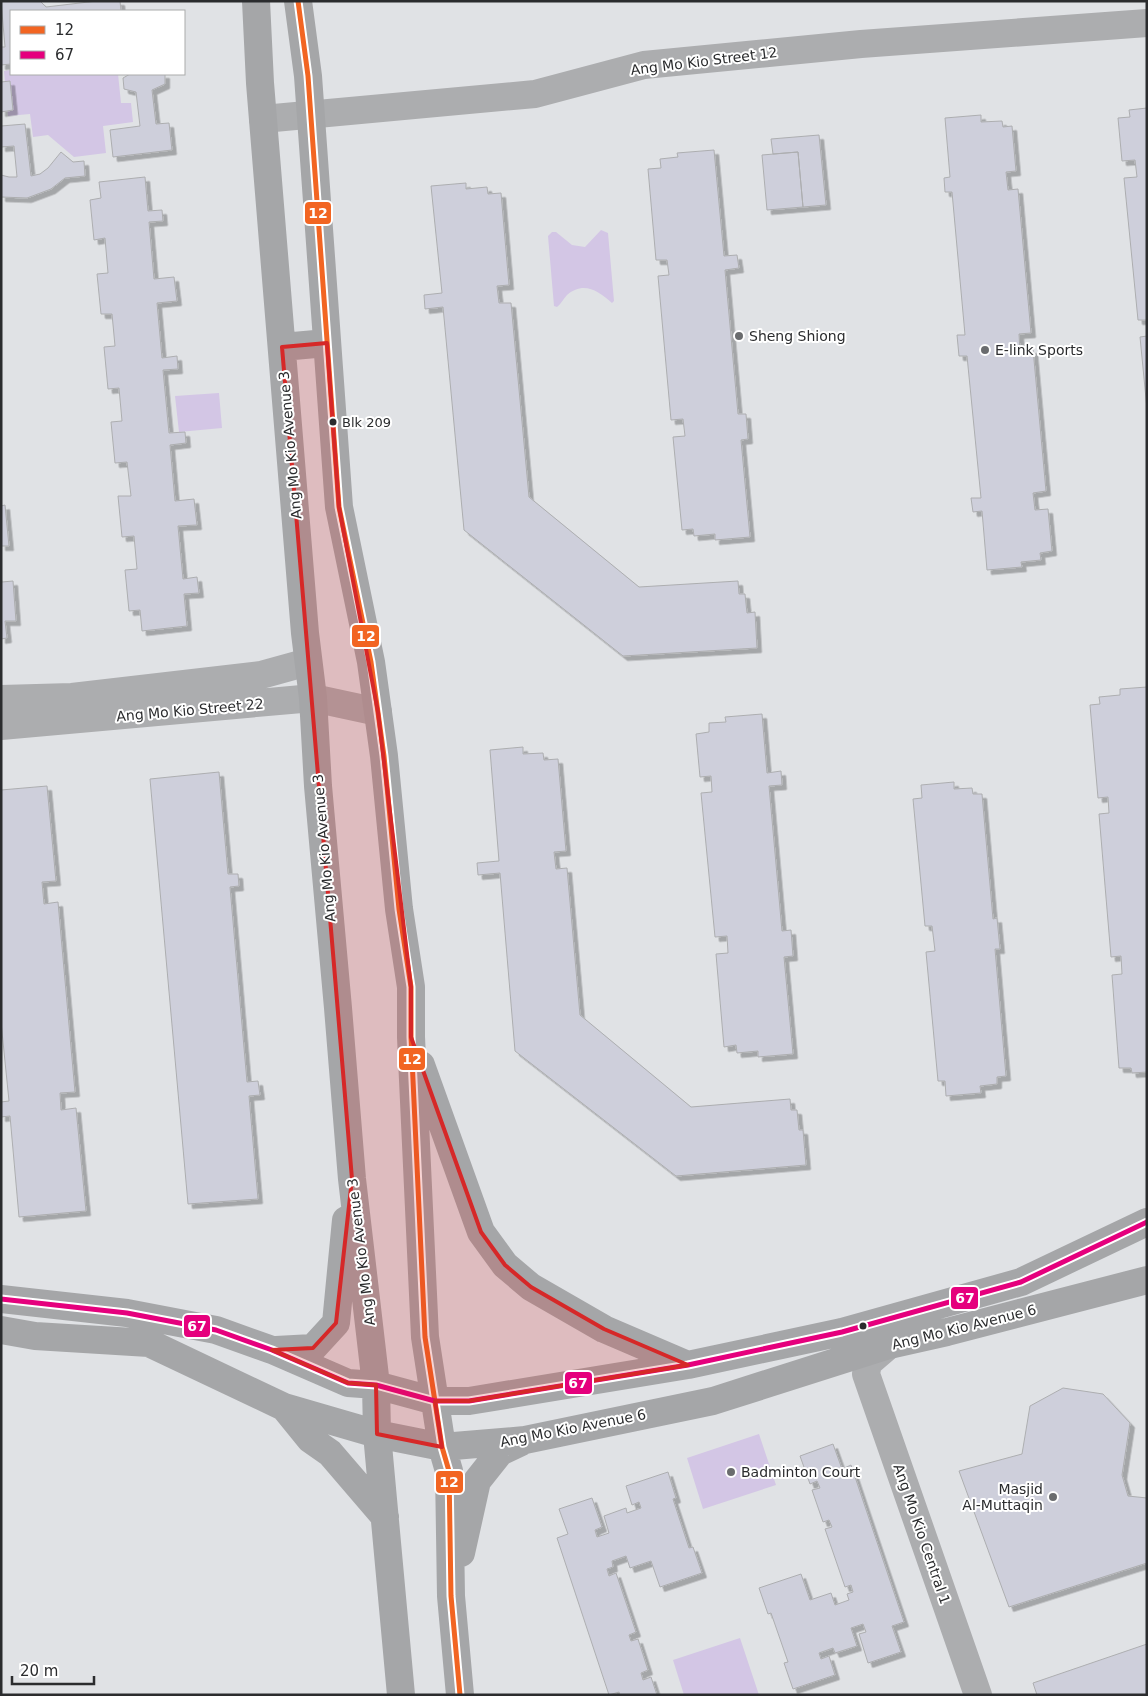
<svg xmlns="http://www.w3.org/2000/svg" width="1148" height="1696" font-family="'DejaVu Sans',sans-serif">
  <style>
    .green { fill: #d3c6e5 }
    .building { fill: #cecfdb; stroke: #adaeb0; filter: url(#shadow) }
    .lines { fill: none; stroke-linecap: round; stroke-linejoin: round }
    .minor { stroke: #acadaf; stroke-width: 28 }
    .primary { stroke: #a5a6a8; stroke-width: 28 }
    .bus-1-casing { stroke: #fff; stroke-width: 9 }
    .bus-2-casing { stroke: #fff; stroke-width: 9 }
    .bus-1 { stroke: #f26522; stroke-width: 5 }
    .bus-2 { stroke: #e5007d; stroke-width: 5 }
    .marked { fill: #d62828; fill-opacity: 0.2; stroke: #d62828; stroke-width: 4; stroke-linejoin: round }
    .poi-dot { fill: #6a6c6e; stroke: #fff; stroke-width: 2 }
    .bus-dot { fill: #2b2c2e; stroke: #fff; stroke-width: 2 }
    .labels { text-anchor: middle; stroke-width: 4; stroke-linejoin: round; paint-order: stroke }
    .bus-label { font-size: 13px; fill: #2b2c2e; stroke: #fff; text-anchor: start }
    .street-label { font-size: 14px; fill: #2b2c2e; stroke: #fff }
    .poi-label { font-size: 14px; fill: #2b2c2e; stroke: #fff; text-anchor: start }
    .line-badge { stroke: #fff; stroke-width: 2 }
    .badge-label { font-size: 14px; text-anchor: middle; font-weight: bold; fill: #fff }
  </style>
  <defs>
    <filter id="shadow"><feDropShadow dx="4.5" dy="4.5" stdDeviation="0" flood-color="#0004"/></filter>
  </defs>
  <rect width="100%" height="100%" fill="#e0e2e5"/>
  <path class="green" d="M 11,70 L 11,74 L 118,74 L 121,103 L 131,103 L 133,122 L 103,126 L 106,153 L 74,157 L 48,135 L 33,137 L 30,114 L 8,116 L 4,71 Z
    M 601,230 L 608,233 L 614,301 L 612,303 C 598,290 583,281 567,295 C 563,299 561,304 557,307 L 554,306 L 548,236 L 552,232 L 556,232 L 572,245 L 585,247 Z
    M 219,393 L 222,428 L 179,432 L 175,396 Z
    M 759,1434 L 776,1485 L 703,1509 L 687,1458 Z
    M 740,1638 L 759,1695 L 684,1695 L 673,1660 Z"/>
  <path class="building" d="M 1,1 L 40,1 L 46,7 L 97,1 L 120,1 L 121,11 L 11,11 L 11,64 L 1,65 L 1,47 L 5,47 Z
    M 130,74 L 165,74 L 165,84 L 152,90 L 156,124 L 169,123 L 172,150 L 113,157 L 110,130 L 140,126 L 136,92 L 124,89 L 123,78 Z
    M 10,81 L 13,110 L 1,112 L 1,82 Z
    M 1147,108 L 1147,320 L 1138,320 L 1124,178 L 1137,177 L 1135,160 L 1122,161 L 1118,118 L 1130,117 L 1129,110 Z
    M 981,115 L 981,122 L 1002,121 L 1003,127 L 1012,126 L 1016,171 L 1006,172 L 1008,190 L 1018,189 L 1031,333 L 1019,334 L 1020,351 L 1033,349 L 1046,491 L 1033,493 L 1035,510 L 1048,509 L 1052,551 L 1040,553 L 1041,560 L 1021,562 L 1022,567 L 987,570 L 982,511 L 973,512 L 971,498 L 981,498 L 967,356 L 959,356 L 957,335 L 965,335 L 952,192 L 945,192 L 944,178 L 950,177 L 945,118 Z
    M 25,124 L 31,176 L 40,174 L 48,168 L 61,152 L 73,162 L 84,161 L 85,176 L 65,178 L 51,189 L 27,198 L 1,197 L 1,175 L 9,177 L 17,177 L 14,146 L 1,147 L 1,126 Z
    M 819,135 L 826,205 L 803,207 L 798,152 L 773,154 L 771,139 Z
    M 714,150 L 724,256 L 737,255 L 739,268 L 725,270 L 738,414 L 746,414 L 748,439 L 741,440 L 750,537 L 715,540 L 715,534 L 694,536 L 693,529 L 682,530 L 673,437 L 685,436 L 683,419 L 671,420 L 658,276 L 669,275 L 667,260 L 656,260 L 648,169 L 661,168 L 660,159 L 678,157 L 677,153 Z
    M 798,152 L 803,207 L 767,210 L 762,155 Z
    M 145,177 L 148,211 L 162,210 L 163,221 L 149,222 L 154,279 L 174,277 L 177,301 L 157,303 L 162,358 L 177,356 L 178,369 L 163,370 L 169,433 L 185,432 L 186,443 L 170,445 L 175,501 L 194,499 L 197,525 L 178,526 L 183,579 L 197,577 L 199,593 L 184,594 L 187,626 L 142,631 L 140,610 L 129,611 L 125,570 L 137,569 L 134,536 L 122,537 L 118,496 L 131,496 L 127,462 L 115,463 L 111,422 L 122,421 L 119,388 L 108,389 L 104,347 L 115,346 L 112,314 L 101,314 L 97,274 L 108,273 L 105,238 L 94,240 L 90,200 L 101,198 L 99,182 Z
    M 466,183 L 466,189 L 487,187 L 488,194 L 501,193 L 509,285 L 497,286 L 499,303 L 511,303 L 529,497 L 639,587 L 738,581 L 739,594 L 745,594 L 747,613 L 755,612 L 757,648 L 623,656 L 464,530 L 443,307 L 425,309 L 424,295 L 442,293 L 431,186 Z
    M 1147,336 L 1147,409 L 1140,337 Z
    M 5,505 L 9,546 L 1,546 L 1,506 Z
    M 1,577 L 2,582 L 13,581 L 16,621 L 5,621 L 7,638 L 1,639 Z
    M 1147,687 L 1147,1072 L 1132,1073 L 1131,1068 L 1119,1068 L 1112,975 L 1122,974 L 1121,956 L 1111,957 L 1099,814 L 1109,813 L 1108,797 L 1098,798 L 1090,705 L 1100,704 L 1099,697 L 1120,695 L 1120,689 Z
    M 762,714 L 767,773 L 781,771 L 782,785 L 769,786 L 782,931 L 791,930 L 793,956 L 784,957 L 793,1054 L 758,1057 L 758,1051 L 737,1053 L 736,1045 L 724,1047 L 716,954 L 728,953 L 727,936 L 715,937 L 701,793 L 712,792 L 711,776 L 700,777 L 696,734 L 709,732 L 709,723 L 726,722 L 725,717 Z
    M 523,747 L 523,754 L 543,753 L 544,760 L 558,759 L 566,851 L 554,852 L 556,869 L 567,868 L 580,1015 L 691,1107 L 790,1099 L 791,1110 L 797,1110 L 799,1130 L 803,1130 L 806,1165 L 676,1176 L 515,1051 L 500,873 L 478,875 L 477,863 L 499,861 L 490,750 Z
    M 219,772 L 228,874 L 238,874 L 239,886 L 230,887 L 247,1082 L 258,1081 L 260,1095 L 249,1096 L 258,1199 L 188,1204 L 150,779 Z
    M 954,782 L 954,789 L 972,788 L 973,794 L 982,794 L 993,919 L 997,918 L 1000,949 L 995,949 L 1006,1076 L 997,1077 L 997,1084 L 980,1086 L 981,1093 L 946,1096 L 945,1081 L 938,1081 L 926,952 L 935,951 L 932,926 L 925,926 L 913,799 L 922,798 L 921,785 Z
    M 47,786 L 56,881 L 42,882 L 44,904 L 58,902 L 75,1092 L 60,1093 L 61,1110 L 76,1108 L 86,1211 L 19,1217 L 10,1116 L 1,1117 L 1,1102 L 9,1101 L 1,1022 L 1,790 Z
    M 1063,1388 L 1103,1394 L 1130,1423 L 1122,1475 L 1128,1496 L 1147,1498 L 1147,1563 L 1009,1607 L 959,1471 L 1022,1454 L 1030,1406 Z
    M 833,1444 L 842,1469 L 851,1465 L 904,1622 L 892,1626 L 901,1652 L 868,1663 L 859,1634 L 866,1632 L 863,1624 L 851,1628 L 857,1646 L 835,1653 L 833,1648 L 819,1653 L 821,1659 L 829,1656 L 835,1675 L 793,1689 L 784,1663 L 788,1662 L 771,1613 L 768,1614 L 759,1588 L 801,1574 L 810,1600 L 831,1593 L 835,1605 L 849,1600 L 847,1594 L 853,1592 L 851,1585 L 845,1587 L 825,1529 L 832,1527 L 829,1520 L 823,1522 L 812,1490 L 820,1488 L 817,1481 L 810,1484 L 800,1456 Z
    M 668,1472 L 676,1498 L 673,1499 L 689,1548 L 693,1547 L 702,1573 L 660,1587 L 651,1561 L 630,1568 L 626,1556 L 612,1561 L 613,1567 L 607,1569 L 609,1576 L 616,1573 L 636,1632 L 629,1635 L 631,1641 L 638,1639 L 648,1670 L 641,1673 L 643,1680 L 651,1677 L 657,1695 L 620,1695 L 619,1692 L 609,1695 L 557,1538 L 568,1534 L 559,1509 L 592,1498 L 602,1527 L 595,1530 L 597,1537 L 609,1533 L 604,1516 L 626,1508 L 627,1513 L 641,1508 L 639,1502 L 632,1505 L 626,1486 Z
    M 1147,1644 L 1147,1695 L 1037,1695 L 1033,1683 Z"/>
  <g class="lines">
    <path class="minor" d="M 263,119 L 535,94 L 644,65 L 861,44 L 1147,23
      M 1,699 L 72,697 L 261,675 L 308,662
      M 1,726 L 313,698 L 378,712
      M 889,1345 L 868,1363 L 866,1374 L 978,1695"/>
    <path class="primary" d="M 256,1 L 260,83 L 305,633 L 313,698 L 318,786 L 338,1008 L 352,1179 L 376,1385 L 377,1434 L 401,1695
      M 298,1 L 308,76 L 339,507 L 371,662 L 384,756 L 399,909 L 411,987 L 411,1037 L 425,1337 L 442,1447 L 449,1471 L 451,1596 L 460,1695
      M 282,347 L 327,343
      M 421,1065 L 481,1232 L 505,1265 L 531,1287 L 604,1329 L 688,1365
      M 1,1299 L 127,1313 L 216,1330 L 272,1350 L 348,1383 L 376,1385 L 435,1401 L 469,1401 L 688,1365 L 842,1332 L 1021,1282 L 1147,1222
      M 1,1330 L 35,1336 L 149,1343 L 284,1407 L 377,1434 L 442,1447 L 525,1440 L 713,1401 L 889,1345 L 947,1332 L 1147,1280
      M 276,1350 L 313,1348 L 336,1323 L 346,1220
      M 284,1407 L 310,1439 L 330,1453 L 385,1517
      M 461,1553 L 477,1481 L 500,1452 L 521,1442"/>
    <g class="bus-1-casing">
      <path id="bus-1" d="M 298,1 L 308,76 L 339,507 L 371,662 L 384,756 L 399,909 L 411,987 L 411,1037 L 425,1337 L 442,1447 L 449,1471 L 451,1596 L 460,1695"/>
    </g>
    <g class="bus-2-casing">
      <path id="bus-2" d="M 1,1299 L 127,1313 L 216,1330 L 272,1350 L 348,1383 L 376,1385 L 435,1401 L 469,1401 L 688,1365 L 842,1332 L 1021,1282 L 1147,1222"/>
    </g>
    <use href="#bus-1" class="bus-1"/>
    <use href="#bus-2" class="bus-2"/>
  </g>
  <path class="marked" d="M 327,343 L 339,507 L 378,712 L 411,987 L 411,1037 L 481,1232 L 505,1265 L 531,1287 L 604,1329 L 688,1365 L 469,1401 L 435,1401 L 442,1447 L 377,1434 L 376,1385 L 348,1383 L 272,1350 L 313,1348 L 336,1323 L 352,1179 L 282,347 Z"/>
  <g class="poi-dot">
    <circle cx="739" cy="336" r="5"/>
    <circle cx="985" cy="350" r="5"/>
    <circle cx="731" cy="1472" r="5"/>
    <circle cx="1053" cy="1497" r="5"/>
  </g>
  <g class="bus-dot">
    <circle cx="333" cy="422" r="4.5"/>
    <circle cx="863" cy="1326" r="4.5"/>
  </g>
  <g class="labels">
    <g class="bus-label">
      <text x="342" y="427">Blk 209</text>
    </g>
    <g class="street-label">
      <text transform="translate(704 61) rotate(-7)" y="5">Ang Mo Kio Street 12</text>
      <text transform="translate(290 445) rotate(-95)" y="5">Ang Mo Kio Avenue 3</text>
      <text transform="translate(190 710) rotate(-5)" y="5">Ang Mo Kio Street 22</text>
      <text transform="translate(324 848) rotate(-95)" y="5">Ang Mo Kio Avenue 3</text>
      <text transform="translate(361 1252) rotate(-97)" y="5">Ang Mo Kio Avenue 3</text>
      <text transform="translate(964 1327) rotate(-14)" y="5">Ang Mo Kio Avenue 6</text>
      <text transform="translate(573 1428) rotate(-11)" y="5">Ang Mo Kio Avenue 6</text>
      <text transform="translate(922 1534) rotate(71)" y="5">Ang Mo Kio Central 1</text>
    </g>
    <g class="poi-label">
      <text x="749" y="341">Sheng Shiong</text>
      <text x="995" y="355">E-link Sports</text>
      <text x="741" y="1477">Badminton Court</text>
      <text x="1043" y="1494" text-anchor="end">Masjid<tspan x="1043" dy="16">Al-Muttaqin</tspan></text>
    </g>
  </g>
  <g class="line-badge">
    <rect x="304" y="201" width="28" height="24" rx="5" fill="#f26522"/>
    <rect x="351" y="624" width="29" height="24" rx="5" fill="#f26522"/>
    <rect x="398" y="1047" width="28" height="24" rx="5" fill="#f26522"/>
    <rect x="950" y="1286" width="29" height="24" rx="5" fill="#e5007d"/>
    <rect x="183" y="1314" width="28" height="24" rx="5" fill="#e5007d"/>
    <rect x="564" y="1371" width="29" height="24" rx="5" fill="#e5007d"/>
    <rect x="435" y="1470" width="29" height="24" rx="5" fill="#f26522"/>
  </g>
  <g class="badge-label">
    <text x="318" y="218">12</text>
    <text x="366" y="641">12</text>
    <text x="412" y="1064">12</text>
    <text x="965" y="1303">67</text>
    <text x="197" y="1331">67</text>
    <text x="578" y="1388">67</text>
    <text x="449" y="1487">12</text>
  </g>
  <rect width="1148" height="1696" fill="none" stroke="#2b2c2e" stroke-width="5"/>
  <rect x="10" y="10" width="175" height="65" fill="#ffffff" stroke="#aaabab"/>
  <rect x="20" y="26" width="25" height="8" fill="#f26522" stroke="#aaabab"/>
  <text x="55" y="35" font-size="15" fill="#2b2c2e">12</text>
  <rect x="20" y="51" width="25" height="8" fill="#e5007d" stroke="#aaabab"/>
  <text x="55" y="60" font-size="15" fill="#2b2c2e">67</text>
  <path d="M12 1676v8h82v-8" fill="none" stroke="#2b2c2e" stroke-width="2.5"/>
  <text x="20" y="1676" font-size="15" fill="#2b2c2e" stroke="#ffffff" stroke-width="4" paint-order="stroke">20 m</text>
</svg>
